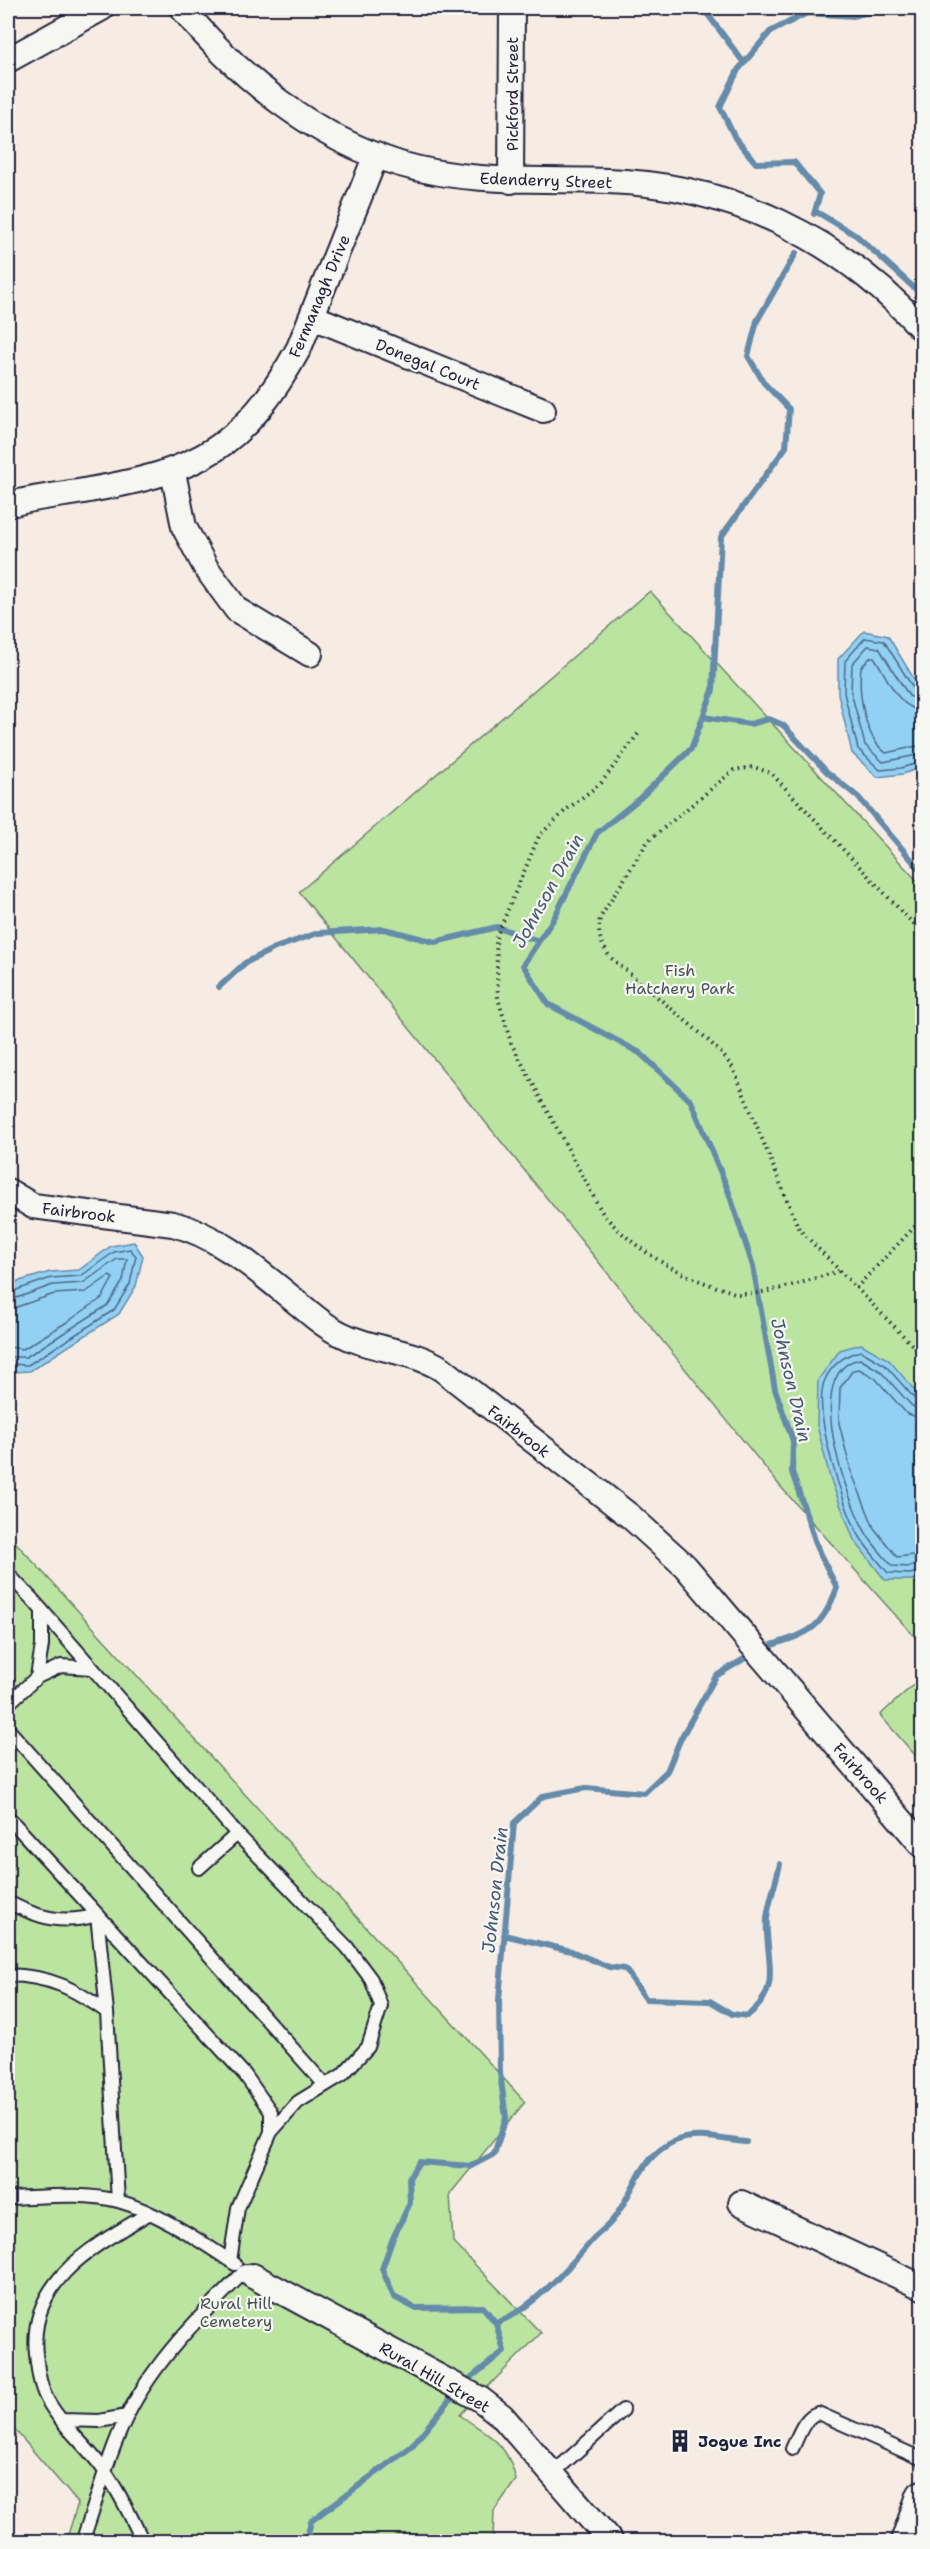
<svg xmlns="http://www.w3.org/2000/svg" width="930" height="2549" font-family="'Shantell Sans',sans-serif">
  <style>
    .green { fill: #bbe4a0; stroke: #6e836e; stroke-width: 1.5 }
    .water { fill: #92d1f4; stroke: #658baa; stroke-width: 1.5 }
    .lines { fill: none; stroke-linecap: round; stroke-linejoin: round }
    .shore { stroke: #4f6885; stroke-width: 1.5 }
    .stream { stroke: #658baa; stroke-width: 6 }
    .service-casing { stroke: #22223b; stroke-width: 16 }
    .minor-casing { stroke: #22223b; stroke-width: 28 }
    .tertiary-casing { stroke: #22223b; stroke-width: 34 }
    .path { stroke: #22223b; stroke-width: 4; stroke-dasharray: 1.5 4.5; stroke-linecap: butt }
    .service { stroke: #f6f6f2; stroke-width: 12 }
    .minor { stroke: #f6f6f2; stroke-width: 24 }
    .tertiary { stroke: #f6f6f2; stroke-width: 30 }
    .labels { text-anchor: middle; stroke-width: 4.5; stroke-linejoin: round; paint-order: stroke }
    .street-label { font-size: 16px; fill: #22223b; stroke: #f6f6f2 }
    .park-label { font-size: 16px; fill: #485254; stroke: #f6f6f2 }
    .poi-label { font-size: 16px; font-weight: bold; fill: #22223b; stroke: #f6f6f2; text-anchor: start }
    .water-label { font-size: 18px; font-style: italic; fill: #445772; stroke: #f6f6f2 }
  </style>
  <rect width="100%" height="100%" fill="#f7ece4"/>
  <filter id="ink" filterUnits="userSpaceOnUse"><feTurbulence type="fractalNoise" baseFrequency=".0167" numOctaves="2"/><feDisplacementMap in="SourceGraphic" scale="12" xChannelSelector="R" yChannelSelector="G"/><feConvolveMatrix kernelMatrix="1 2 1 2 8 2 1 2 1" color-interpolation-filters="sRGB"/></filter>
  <g filter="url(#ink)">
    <path class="green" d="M 650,591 L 922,886 L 922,1645 L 780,1486 L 299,892 Z
      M 8,1534 L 525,2102 L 450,2194 L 453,2242 L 541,2333 L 460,2415 C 490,2437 507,2441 516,2480 L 494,2511 L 493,2541 L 66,2541 L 78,2503 L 8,2422 Z
      M 922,1677 L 922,1763 L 880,1715 Z"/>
    <path class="water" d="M 864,631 L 888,636 L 922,692 L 922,767 L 903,774 L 877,777 L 852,753 L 838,694 L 838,659 Z
      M 134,1242 L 143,1256 L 136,1286 L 119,1314 L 30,1371 L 13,1372 L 8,1369 L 8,1289 L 16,1282 L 50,1272 L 79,1270 L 111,1246 Z
      M 861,1344 L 889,1360 L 922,1399 L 922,1576 L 912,1580 L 885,1580 L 854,1540 L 830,1478 L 817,1425 L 818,1380 L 840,1350 Z"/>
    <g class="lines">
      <path class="shore" d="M 922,694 L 915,691 L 884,641 L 865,638 L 845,661 L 844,693 L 858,749 L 880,770 L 901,768 L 922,762
        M 922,701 L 909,696 L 879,648 L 868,646 L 852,664 L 851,692 L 865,745 L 883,762 L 922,754
        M 922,710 C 897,709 887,675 874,657 L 871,657 L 861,667 C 858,693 864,737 886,753 L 922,745
        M 8,1293 L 51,1278 L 81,1276 L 114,1252 L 130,1249 L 136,1256 L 130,1284 L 114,1310 L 28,1365 L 8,1364
        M 8,1301 L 53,1285 L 83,1283 L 117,1259 L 127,1259 L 123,1281 L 108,1305 L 26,1357 L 8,1357
        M 8,1310 L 54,1294 L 86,1292 L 109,1276 L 113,1278 L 102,1298 L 67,1322 L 23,1349 L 8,1347
        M 922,1402 L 916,1400 L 885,1365 L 861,1351 C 845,1354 830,1366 824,1382 C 813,1414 843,1508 860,1537 C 868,1550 879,1562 888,1573 L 910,1574 L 922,1571
        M 922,1409 L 912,1406 L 880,1371 L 860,1359 C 800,1370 847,1501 866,1533 C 873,1545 884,1556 892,1566 L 909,1567 L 922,1563
        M 922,1418 L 907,1414 L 875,1378 L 859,1369 L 853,1370 L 840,1388 L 839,1423 L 851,1471 L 874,1528 L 897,1557 L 922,1554"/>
      <path class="stream" d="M 703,8 L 744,63
        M 815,211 L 857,236 L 922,295
        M 814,214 L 820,194 L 794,162 L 756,163 L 735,138 L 720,107 L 738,70 L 770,32 L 807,13 L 853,16 L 884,8
        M 703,717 L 750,724 L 769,719 L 783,725 L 827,772 L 858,797 L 922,872
        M 219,987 L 245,963 L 275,948 L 318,933 L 384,929 L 435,942 L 497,927 L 539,941
        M 763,1648 C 806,1633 820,1634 837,1588 L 819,1552 L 792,1472 L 793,1441 L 775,1389 L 753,1266 L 728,1190 L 691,1101 L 640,1053 L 548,1004 L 523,965 L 554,918 L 597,833 L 640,798 L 691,749 L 713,690 L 721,537 L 786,447 L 789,409 L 764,383 L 748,356 L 757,321 L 796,253
        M 504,1935 L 571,1951 L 609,1967 L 625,1969 L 646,1999 L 710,2001 L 732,2014 L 747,2016 C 785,1988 764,1957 767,1918 C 769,1901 776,1882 780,1864
        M 496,2323 C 532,2309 566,2271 591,2241 C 597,2234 605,2229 611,2222 C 634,2195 638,2157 675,2141 C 697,2132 723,2140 746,2142
        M 463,2384 L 504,2351 L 496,2323 L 483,2307 L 415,2308 L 394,2297 L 382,2269 L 393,2238 L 410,2203 L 409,2178 L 419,2162 L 471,2166 L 494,2154 L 506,2118 L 500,2073 L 499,2000 L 514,1823 L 543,1796 L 586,1788 L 644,1793 L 667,1771 L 681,1738 L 716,1676 L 752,1654
        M 306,2542 L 311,2521 L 411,2447 L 457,2391"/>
      <g class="service-casing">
        <path id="service" d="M 8,1574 L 33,1600 L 237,1834 L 347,1947 L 371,1979 L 381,2006 L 368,2047 L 342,2075 L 298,2102 L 271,2132 L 238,2208 L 230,2261
          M 37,1677 L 42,1645 L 42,1610
          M 8,1704 L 37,1677 L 61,1666 L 92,1668
          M 8,1729 L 325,2085
          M 8,1817 L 245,2075 L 271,2112 L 271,2132
          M 199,1868 L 237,1834
          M 8,1902 C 38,1918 63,1925 97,1915 L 107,2012 L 118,2201
          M 8,1975 C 50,1976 73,1988 107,2012
          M 8,2198 C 43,2197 83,2192 118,2201 C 158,2212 200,2241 235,2264
          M 63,2420 L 99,2421 L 127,2416
          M 792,2449 C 798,2437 804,2416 818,2413 L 922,2459
          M 552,2474 L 623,2410
          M 82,2542 C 97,2500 108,2455 127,2416 C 155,2360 201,2315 245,2271
          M 143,2542 C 132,2518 120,2494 106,2473 C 90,2449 66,2430 51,2406 C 40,2390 38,2372 36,2354 C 28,2280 94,2246 148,2214"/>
      </g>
      <g class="minor-casing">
        <path id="minor" d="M 182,8 C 238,77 313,137 400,164 C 468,184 538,179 608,181 C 731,185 840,238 922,329
          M 8,60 L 102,8
          M 511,181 L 512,8
          M 313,317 L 543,410
          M 173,472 L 184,527 L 206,568 L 237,610 L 310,654
          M 8,505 C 33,497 63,495 89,490 C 199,471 244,448 299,348 L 376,155
          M 8,1191 L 33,1206 L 173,1224 C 221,1236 260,1273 299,1304 C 311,1314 324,1326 339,1333 C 373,1351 408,1348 442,1369 L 631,1517 L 685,1566 L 922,1845
          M 741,2203 L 922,2287
          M 253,2276 L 480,2399 L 502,2416 L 611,2542"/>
      </g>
      <g class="tertiary-casing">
        <path id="tertiary" d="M 906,2542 L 922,2496"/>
      </g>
      <path class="path" d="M 638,734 L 601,783 L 566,810 L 539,836 L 496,938 L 498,998 L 511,1043 L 603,1214 C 634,1249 677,1275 723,1289 C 730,1291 738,1295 745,1294 C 777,1292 809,1280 839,1271
        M 922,933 L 771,773 L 754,767 L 734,770 L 648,841 L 600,918 C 597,934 601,944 610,957 L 706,1038 L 723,1055 L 733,1068 L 799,1229 L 922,1355
        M 856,1288 L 922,1219"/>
      <use href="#service" class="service"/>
      <use href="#minor" class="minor"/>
      <use href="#tertiary" class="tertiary"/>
    </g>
  </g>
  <defs>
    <g id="building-bare" transform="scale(1.8)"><path d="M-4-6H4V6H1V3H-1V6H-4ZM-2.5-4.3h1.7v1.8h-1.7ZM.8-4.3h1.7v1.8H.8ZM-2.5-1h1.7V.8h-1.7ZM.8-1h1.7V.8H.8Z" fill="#22223b" stroke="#f6f6f2" stroke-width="2.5" paint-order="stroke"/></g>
  </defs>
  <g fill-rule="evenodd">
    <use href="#building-bare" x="680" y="2441"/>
  </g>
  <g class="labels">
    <g class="street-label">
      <text transform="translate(512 94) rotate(-90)" y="6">Pickford Street</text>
      <text transform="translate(546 180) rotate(2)" y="6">Edenderry Street</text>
      <text transform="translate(319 296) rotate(-67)" y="6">Fermanagh Drive</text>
      <text transform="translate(428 364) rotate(22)" y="6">Donegal Court</text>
      <text transform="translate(79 1212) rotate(7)" y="6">Fairbrook</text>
      <text transform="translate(519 1431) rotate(38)" y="6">Fairbrook</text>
      <text transform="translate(861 1773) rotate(49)" y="6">Fairbrook</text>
      <text transform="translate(435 2377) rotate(30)" y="6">Rural Hill Street</text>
    </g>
    <g class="park-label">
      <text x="680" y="976">Fish<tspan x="680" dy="18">Hatchery Park</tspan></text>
      <text x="236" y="2309">Rural Hill<tspan x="236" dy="18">Cemetery</tspan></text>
    </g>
    <g class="poi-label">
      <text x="698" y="2447">Jogue Inc</text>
    </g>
    <g class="water-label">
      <text transform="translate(548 891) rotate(-61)" y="6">Johnson Drain</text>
      <text transform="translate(791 1380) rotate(77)" y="6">Johnson Drain</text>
      <text transform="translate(495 1890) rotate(-84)" y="6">Johnson Drain</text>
    </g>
  </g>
  <rect width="930" height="2549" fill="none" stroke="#f6f6f2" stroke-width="30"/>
  <rect x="15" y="15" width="900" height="2519" fill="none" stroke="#22223b" stroke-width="2" filter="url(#ink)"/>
</svg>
